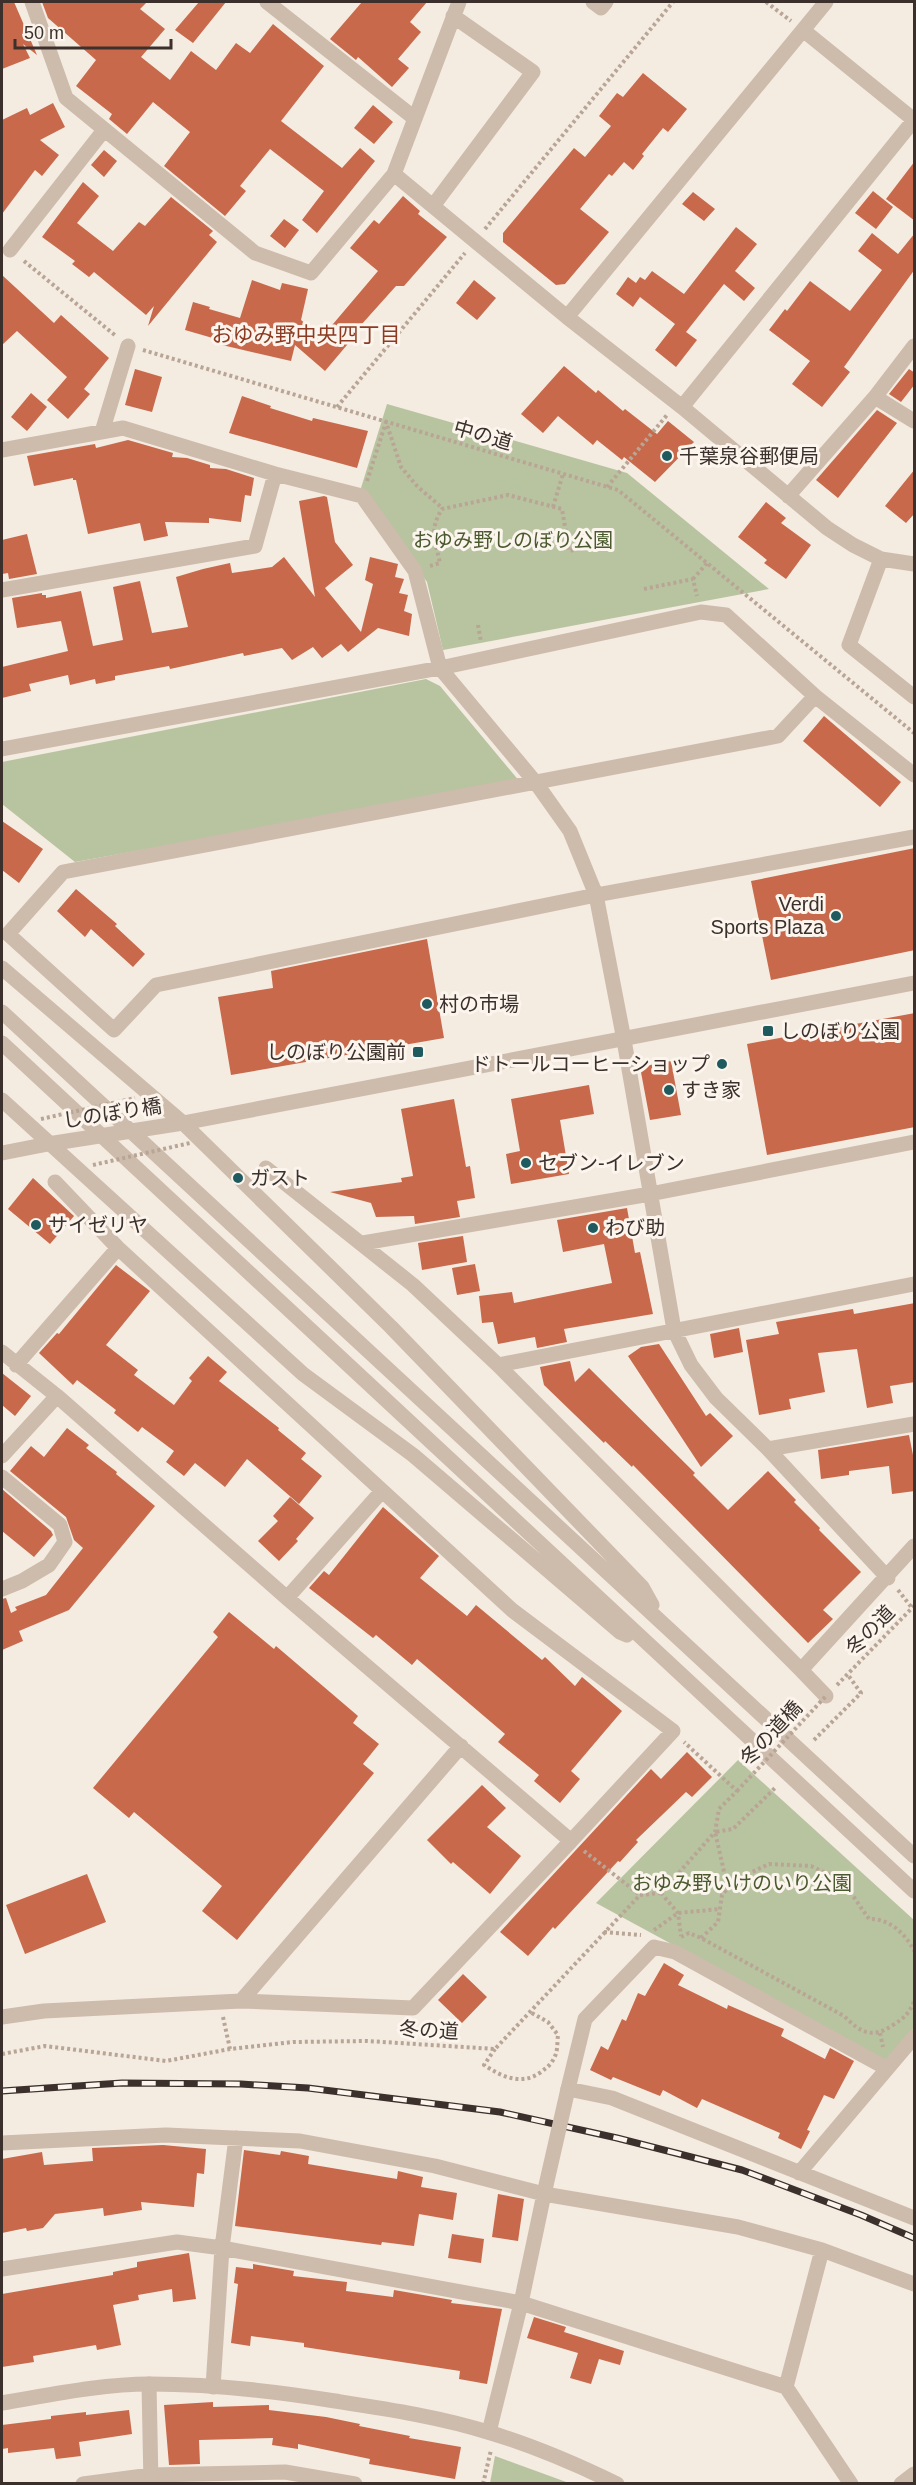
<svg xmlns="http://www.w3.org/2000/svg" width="916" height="2485" font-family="Arial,'Noto Sans JP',sans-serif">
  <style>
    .green { fill: #b8c4a0 }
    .building { fill: #c8694b }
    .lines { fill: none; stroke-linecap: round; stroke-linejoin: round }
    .path { stroke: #b9a596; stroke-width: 4; stroke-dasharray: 3 3; stroke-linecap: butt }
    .minor { stroke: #cdbbac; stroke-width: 15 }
    .tertiary { stroke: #cdbbac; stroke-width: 15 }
    .rail-casing { stroke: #3b302b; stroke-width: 7 }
    .rail { stroke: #fbf5ee; stroke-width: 4.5; stroke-dasharray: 14; stroke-linecap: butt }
    .path-bridge { stroke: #b9a596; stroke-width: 4; stroke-dasharray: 3 3; stroke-linecap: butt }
    .minor-bridge { stroke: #cdbbac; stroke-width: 15 }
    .tertiary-bridge { stroke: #cdbbac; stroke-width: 15 }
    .poi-dot { fill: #1f5a5e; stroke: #fbf5ee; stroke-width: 2 }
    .labels { text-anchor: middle; stroke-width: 6; stroke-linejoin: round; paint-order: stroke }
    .street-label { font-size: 20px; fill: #3b302b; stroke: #fbf5ee }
    .poi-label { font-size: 20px; fill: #3b302b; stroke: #fbf5ee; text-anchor: start }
    .park-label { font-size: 20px; fill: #4a5a2e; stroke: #fbf5ee }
    .neighbourhood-label { font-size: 21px; fill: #8c3b22; stroke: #fbf5ee }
  </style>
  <rect width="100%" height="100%" fill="#f4ebe1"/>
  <path class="green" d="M 387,404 L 627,473 L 769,589 L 443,650 L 427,582 L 361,488 Z
    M 426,679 L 440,686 L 520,782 L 75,862 L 2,804 L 2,762 Z
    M 738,1760 L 914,1920 L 914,2028 L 887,2061 L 596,1903 Z
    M 495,2456 L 569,2483 L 490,2483 Z"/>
  <path class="building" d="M 2,2 L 14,2 L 37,55 L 23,44 L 30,58 L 2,69 Z
    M 42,2 L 147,2 L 140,9 L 165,29 L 141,57 L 170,80 L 191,51 L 216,70 L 236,43 L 250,53 L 273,24 L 324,66 L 281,121 L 342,168 L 360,148 L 375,161 L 317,233 L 302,220 L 324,191 L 270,149 L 240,186 L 246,191 L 225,216 L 164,166 L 190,132 L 153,102 L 127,134 L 109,119 L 112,114 L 76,86 L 96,60 L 48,18 Z
    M 199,2 L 226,2 L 193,43 L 175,30 Z
    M 362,2 L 427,2 L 410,22 L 421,32 L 398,59 L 409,68 L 392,87 L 358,57 L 356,60 L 330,39 Z
    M 643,73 L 687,109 L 668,132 L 663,128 L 642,154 L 644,156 L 633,170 L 624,162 L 612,176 L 609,174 L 580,209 L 609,232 L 565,284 L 556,285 L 503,242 L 503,233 L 574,148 L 585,157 L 611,126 L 599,116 L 617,93 L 623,97 Z
    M 53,103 L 65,127 L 40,140 L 59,155 L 42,176 L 35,170 L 2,214 L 2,120 L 27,108 L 30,115 Z
    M 373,105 L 393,122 L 374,144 L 354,128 Z
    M 104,150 L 117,161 L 104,177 L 91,165 Z
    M 915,161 L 915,221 L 886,199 Z
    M 83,182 L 99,196 L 77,223 L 113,251 L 139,222 L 145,226 L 171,197 L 213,231 L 209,235 L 217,242 L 148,326 L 154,306 L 146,315 L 94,272 L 89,277 L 72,264 L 75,261 L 42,237 Z
    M 873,191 L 893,207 L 876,229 L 855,213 Z
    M 693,192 L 715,209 L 704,221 L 682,204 Z
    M 403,196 L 420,211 L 418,214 L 447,237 L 404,286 L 396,286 L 361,325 L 363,326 L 325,371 L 295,345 L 291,361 L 222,345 L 223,341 L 185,330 L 193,302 L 210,307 L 209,309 L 240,318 L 252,280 L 280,290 L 282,283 L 308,289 L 301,320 L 322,337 L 378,271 L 350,248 L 374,220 L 379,224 Z
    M 284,219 L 299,230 L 285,248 L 270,236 Z
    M 736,227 L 757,244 L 735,271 L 755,288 L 744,301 L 724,284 L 686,332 L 697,340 L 676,367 L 655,350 L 675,324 L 640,297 L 633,307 L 616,294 L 628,277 L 636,283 L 640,277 L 645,280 L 652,271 L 684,294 Z
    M 872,233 L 898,254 L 915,233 L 915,269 L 844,367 L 850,372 L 822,407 L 792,384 L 810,361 L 769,330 L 785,309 L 787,311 L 810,281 L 850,311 L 882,270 L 858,251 Z
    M 2,275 L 54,323 L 61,315 L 109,358 L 84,389 L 90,394 L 68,419 L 47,400 L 67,377 L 17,331 L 2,345 Z
    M 474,280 L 496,298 L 477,320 L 456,303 Z
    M 564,366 L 596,393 L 598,390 L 623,411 L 625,409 L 657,434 L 668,421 L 694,442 L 655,482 L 624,457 L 622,460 L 597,440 L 593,445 L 558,416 L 543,433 L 521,414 Z
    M 135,369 L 162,377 L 152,412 L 125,405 Z
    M 909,369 L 915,373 L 915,384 L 901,402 L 889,394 Z
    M 31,393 L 47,407 L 27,431 L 11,417 Z
    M 242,396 L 271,406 L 270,408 L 312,421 L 313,418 L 368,431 L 357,468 L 229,433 Z
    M 877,410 L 897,423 L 838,498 L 816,480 Z
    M 128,440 L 173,453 L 172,457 L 187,458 L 210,465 L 210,468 L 226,469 L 254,478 L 251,496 L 245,495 L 241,522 L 209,518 L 209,523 L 165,522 L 168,536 L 144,541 L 140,523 L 88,534 L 76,480 L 73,480 L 73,478 L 34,486 L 27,456 L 95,444 L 96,448 Z
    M 915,469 L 915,513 L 906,523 L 885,506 Z
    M 324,496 L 327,497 L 335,542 L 353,565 L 325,588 L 361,632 L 373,584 L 365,580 L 370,557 L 398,564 L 395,577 L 404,579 L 399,593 L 408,595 L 404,611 L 412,614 L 409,636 L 378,628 L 348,652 L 341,644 L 322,658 L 313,647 L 292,660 L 282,648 L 244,656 L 243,653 L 170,669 L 169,666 L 115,676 L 115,680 L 96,684 L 95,679 L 70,685 L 68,675 L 29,684 L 31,691 L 2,698 L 2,667 L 68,651 L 61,621 L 17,628 L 12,598 L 42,593 L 42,595 L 46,595 L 46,598 L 81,591 L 93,646 L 123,640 L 113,587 L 140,581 L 152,633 L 188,627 L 176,577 L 203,569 L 230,563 L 232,573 L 272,567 L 284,557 L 315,597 L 299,501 Z
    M 766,502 L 786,518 L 781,523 L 811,545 L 786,579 L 764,563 L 767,560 L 738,537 Z
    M 27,534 L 37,574 L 9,579 L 8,573 L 2,574 L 2,540 Z
    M 824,716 L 901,782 L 880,807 L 803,741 Z
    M 2,821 L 43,849 L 19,883 L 2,870 Z
    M 915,848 L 915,950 L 771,980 L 751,881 Z
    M 76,889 L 117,924 L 115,926 L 145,954 L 133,967 L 91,929 L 85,937 L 57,911 Z
    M 427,939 L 444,1038 L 231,1075 L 218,997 L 273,988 L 271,971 Z
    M 915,1013 L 915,1127 L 767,1155 L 747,1044 Z
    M 671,1061 L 681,1115 L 650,1120 L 640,1067 Z
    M 589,1085 L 594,1114 L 560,1120 L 569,1174 L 511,1184 L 506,1154 L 520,1151 L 511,1099 Z
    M 454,1099 L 466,1167 L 470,1166 L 475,1198 L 457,1201 L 460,1217 L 415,1224 L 414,1216 L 376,1217 L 371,1203 L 330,1192 L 402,1182 L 401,1178 L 413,1176 L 401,1109 Z
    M 33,1178 L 74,1216 L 50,1244 L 8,1209 Z
    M 627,1208 L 635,1253 L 640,1252 L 653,1314 L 564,1329 L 567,1342 L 537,1348 L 535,1337 L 498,1344 L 493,1322 L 482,1323 L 479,1296 L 512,1292 L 514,1303 L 612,1283 L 604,1244 L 563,1252 L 557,1220 Z
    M 463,1236 L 467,1262 L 422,1270 L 418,1243 Z
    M 475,1264 L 480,1291 L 457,1295 L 452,1268 Z
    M 116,1265 L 150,1291 L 106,1345 L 138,1370 L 134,1375 L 174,1405 L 192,1381 L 189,1378 L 208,1356 L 227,1372 L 219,1381 L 279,1428 L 278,1430 L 306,1453 L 301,1459 L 322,1476 L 299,1504 L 247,1459 L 225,1487 L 195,1463 L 184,1476 L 166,1462 L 174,1451 L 142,1427 L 138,1432 L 114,1413 L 116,1410 L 77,1380 L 73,1385 L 39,1353 L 57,1333 L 59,1334 Z
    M 915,1303 L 915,1382 L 890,1386 L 893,1403 L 867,1408 L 857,1349 L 818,1353 L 825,1392 L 789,1399 L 791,1409 L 759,1415 L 746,1340 L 779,1334 L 776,1322 L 853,1309 L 854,1314 Z
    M 739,1328 L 743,1352 L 714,1358 L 710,1334 Z
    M 659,1344 L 706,1416 L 710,1413 L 733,1436 L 701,1467 L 628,1356 L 641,1347 Z
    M 570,1361 L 575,1382 L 589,1368 L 695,1473 L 693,1475 L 728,1510 L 768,1471 L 796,1500 L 794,1502 L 820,1528 L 819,1530 L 861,1572 L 823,1610 L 833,1619 L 808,1643 L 633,1465 L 632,1467 L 605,1441 L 604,1443 L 544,1385 L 540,1367 Z
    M 2,1373 L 31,1396 L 15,1416 L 2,1405 Z
    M 67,1428 L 89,1445 L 86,1448 L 117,1472 L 116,1474 L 155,1506 L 69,1610 L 19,1631 L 23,1641 L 2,1650 L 2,1599 L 6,1598 L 11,1613 L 17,1610 L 15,1607 L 46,1595 L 83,1548 L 74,1540 L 66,1517 L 10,1471 L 31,1446 L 44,1457 Z
    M 909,1435 L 915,1465 L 915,1491 L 892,1494 L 889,1466 L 849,1471 L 849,1475 L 821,1479 L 818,1450 Z
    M 2,1489 L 51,1531 L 53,1535 L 34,1557 L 2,1531 Z
    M 290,1497 L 314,1518 L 296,1539 L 298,1541 L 279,1561 L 258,1541 L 278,1521 L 273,1516 Z
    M 383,1507 L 439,1556 L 420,1578 L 467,1616 L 476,1605 L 542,1660 L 545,1657 L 575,1686 L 582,1677 L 622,1711 L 571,1771 L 580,1779 L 560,1803 L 534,1781 L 539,1775 L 498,1742 L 505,1734 L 417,1659 L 412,1665 L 376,1635 L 373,1638 L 309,1588 L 324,1571 L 329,1575 Z
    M 229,1612 L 274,1649 L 276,1646 L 358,1716 L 353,1723 L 379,1744 L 363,1764 L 374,1773 L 237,1940 L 202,1911 L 222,1886 L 134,1812 L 129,1818 L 93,1788 L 218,1637 L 213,1632 Z
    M 687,1752 L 712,1777 L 692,1797 L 686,1792 L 636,1840 L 638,1842 L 620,1862 L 618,1861 L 555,1929 L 553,1927 L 528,1956 L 500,1932 L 651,1769 L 661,1779 Z
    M 482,1785 L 506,1808 L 487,1827 L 521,1856 L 490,1894 L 453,1862 L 451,1864 L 427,1840 Z
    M 87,1874 L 106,1922 L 25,1954 L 6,1905 Z
    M 664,1963 L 684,1975 L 678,1985 L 727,2009 L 728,2005 L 784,2029 L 781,2036 L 825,2059 L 830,2048 L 854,2061 L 834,2099 L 824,2095 L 807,2130 L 810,2131 L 801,2149 L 778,2138 L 780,2133 L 702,2099 L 697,2108 L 663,2090 L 660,2096 L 613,2077 L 611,2080 L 590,2070 L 601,2046 L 608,2050 L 622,2019 L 626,2021 L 638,1993 L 645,1996 Z
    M 463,1974 L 487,1997 L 462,2023 L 438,2000 Z
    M 163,2145 L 206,2149 L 204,2174 L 197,2173 L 194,2207 L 141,2202 L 142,2210 L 104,2216 L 103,2208 L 55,2214 L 43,2228 L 27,2231 L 26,2228 L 2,2233 L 2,2159 L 42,2152 L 44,2165 L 93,2161 L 92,2148 Z
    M 244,2150 L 280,2155 L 281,2151 L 309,2156 L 308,2164 L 397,2179 L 398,2171 L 423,2177 L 421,2187 L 457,2193 L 453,2220 L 419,2214 L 414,2246 L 382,2242 L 381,2245 L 235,2226 Z
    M 498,2194 L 524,2199 L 518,2241 L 492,2237 Z
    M 452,2234 L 484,2239 L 481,2263 L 448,2258 Z
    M 189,2253 L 196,2299 L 173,2302 L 172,2289 L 138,2295 L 139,2300 L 113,2305 L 121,2345 L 97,2350 L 96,2345 L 33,2356 L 34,2362 L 2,2367 L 2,2294 L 113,2275 L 113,2272 L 137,2267 L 137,2262 Z
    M 253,2264 L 294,2271 L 293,2276 L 347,2282 L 346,2291 L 393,2297 L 394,2290 L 452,2300 L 451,2303 L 502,2309 L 487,2384 L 459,2379 L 460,2371 L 304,2347 L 304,2343 L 251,2336 L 250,2346 L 231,2343 L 238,2284 L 234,2283 L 236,2267 L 253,2269 Z
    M 534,2317 L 566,2327 L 564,2332 L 624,2351 L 620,2365 L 599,2359 L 591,2384 L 570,2378 L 578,2353 L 527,2338 Z
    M 213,2402 L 213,2407 L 269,2405 L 269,2410 L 326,2417 L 360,2424 L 359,2426 L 410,2436 L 409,2438 L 461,2447 L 455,2479 L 369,2464 L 370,2459 L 298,2444 L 298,2449 L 272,2445 L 273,2438 L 199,2440 L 200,2464 L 169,2465 L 164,2405 Z
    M 129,2410 L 132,2434 L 79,2442 L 81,2456 L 56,2459 L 54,2448 L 8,2453 L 8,2448 L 2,2449 L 2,2425 L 51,2419 L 51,2416 L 86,2412 L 86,2415 Z"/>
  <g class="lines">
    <path class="path" d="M 766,2 L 791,21
      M 485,229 L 673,2
      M 24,261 L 116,336
      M 143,350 L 618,490 L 914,733
      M 337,407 L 465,253
      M 367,481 L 386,422 L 401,467 L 417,486 L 441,507
      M 607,487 L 667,415
      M 553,507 L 563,474
      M 430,566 L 440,563 C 435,540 429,530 442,509 L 508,495 L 562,509 L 569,551 L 606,543
      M 693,579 L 707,563
      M 644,589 L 693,579 L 697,596
      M 478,625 L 481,642
      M 898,1590 L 912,1608
      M 837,1685 L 914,1606
      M 814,1740 L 861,1693 L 848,1675
      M 584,1851 L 640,1895
      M 728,1889 L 715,1832 L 733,1829 L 776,1787
      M 661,1893 L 678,1913 L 681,1936
      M 654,1930 L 678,1913 L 720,1909
      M 604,1932 L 641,1935
      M 681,1937 L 689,1933 L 701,1938 L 844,2016 C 861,2033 872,2039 893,2025 C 904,2018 909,2014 914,2001
      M 701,1938 L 718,1922 L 722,1895 L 735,1880 L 769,1864 L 811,1866 L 830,1875 L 844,1883 L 869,1919 C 889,1918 906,1934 914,1951
      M 223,2017 L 230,2049
      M 880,2033 L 883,2047
      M 495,2049 L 484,2065 C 502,2077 522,2086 541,2072 C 546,2068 551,2065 554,2058 C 558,2052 557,2043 558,2035 L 548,2022 L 530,2012
      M 2,2054 L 45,2046 L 166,2061 L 230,2049 L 293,2042 L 367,2041 L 495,2049 L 640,1895 L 661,1893 L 715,1832 L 719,1809 L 737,1791 L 684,1742
      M 483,2484 L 491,2450"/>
    <path class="minor" d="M 32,2 L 66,98 L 255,253 L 311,273 L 394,174
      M 267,2 L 413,117
      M 459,2 L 394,174 L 567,317 L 682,407 L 827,528 L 853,545 L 881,559 L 914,564
      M 593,2 L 601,8 L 606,2
      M 433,206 L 533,72 L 453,16
      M 10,250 L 104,130
      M 567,317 L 826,2
      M 914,346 L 875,397 L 914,421
      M 682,407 L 914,120 L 803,30
      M 102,432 L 128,346
      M 2,450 L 123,428 L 275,474 L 362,496 L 415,571 L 440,668 L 701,612 L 726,615 L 815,696 L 914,775
      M 788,496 L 875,397
      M 881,559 L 849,645 L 914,697
      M 2,590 L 255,546 L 275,474
      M 815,696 L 778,736 L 63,872 L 8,934 L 114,1030 L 156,985 L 596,895 L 914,837
      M 2,749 L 440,668 L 536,783 L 570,831 L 596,895 L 624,1040 L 674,1330 L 691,1365 L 716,1398 L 768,1449 L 888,1578
      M 266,1168 L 413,1285 L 498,1365 L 801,1670 L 914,1546
      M 363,1243 L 650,1194 L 914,1142
      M 2,1352 L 57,1396 L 287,1598 L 571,1841 L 673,1731 L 512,1610 L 118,1248 L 55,1182
      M 16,1365 L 118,1248
      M 498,1365 L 914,1284
      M 768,1449 L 914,1424
      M 2,1456 L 57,1396
      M 2,1477 L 60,1525 L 65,1542 L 49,1565 L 22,1581 L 2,1589
      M 287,1598 L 382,1491
      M 801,1670 L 826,1696
      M 241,2001 L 461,1746
      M 2,2017 L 44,2011 L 241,2001 L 413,2008 L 571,1841
      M 886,2068 L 675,1952 L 654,1947 L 585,2019 L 568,2089 L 612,2098 L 914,2218
      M 2,2143 L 166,2135 L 300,2141 L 435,2166 L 544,2194 L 738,2227 L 822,2250 L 914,2284
      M 799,2173 L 914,2037
      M 822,2250 L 786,2387 L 851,2484
      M 2,2269 L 177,2242 L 222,2248 L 521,2303 L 786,2387
      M 149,2384 L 151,2484
      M 213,2387 L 222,2248 L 236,2138
      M 489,2432 L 521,2303 L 544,2194
      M 83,2484 L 151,2475 L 285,2472 L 355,2484
      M 901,2484 L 914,2474"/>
    <path class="tertiary" d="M 2,968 L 183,1123 L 391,1327 L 642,1587 L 652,1605
      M 2,1012 L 914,1856
      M 2,1043 L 914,1891
      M 2,1100 L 303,1374 L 413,1455 L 620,1632 L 627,1635
      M 183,1123 L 914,983
      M 2,1153 L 48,1144
      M 2,2403 C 50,2395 101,2384 150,2384 C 212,2384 274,2391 335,2401 C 387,2409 441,2417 491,2433 C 534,2446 576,2464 617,2484"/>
    <g class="rail-casing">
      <path id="rail" d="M 2,2091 L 122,2083 L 241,2084 L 308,2088 L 500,2112 L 617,2138 L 742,2170 L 861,2215 L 914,2238"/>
    </g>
    <use href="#rail" class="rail"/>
    <path class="path-bridge" d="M 41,1119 L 135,1098
      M 93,1165 L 190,1143
      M 737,1791 L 826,1696"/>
    <path class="minor-bridge" d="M 544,2194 L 568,2089"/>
    <path class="tertiary-bridge" d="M 48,1144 L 183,1123"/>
  </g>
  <g class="poi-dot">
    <circle cx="667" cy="456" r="6"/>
    <circle cx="836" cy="916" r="6"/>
    <circle cx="427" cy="1004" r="6"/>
    <rect x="762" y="1025" width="12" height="12" rx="3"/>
    <rect x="412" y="1046" width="12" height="12" rx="3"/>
    <circle cx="722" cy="1064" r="6"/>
    <circle cx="669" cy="1090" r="6"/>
    <circle cx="526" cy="1163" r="6"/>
    <circle cx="238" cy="1178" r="6"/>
    <circle cx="36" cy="1225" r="6"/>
    <circle cx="593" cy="1228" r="6"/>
  </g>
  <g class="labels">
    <g class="street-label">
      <text transform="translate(483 435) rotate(16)" y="7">中の道</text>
      <text transform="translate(112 1113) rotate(-9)" y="7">しのぼり橋</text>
      <text transform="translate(870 1630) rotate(-46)" y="7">冬の道</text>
      <text transform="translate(771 1733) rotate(-47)" y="7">冬の道橋</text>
      <text transform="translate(429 2030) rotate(3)" y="7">冬の道</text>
    </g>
    <g class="poi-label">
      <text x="679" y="463">千葉泉谷郵便局</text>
      <text x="824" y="911" text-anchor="end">Verdi<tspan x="824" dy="23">Sports Plaza</tspan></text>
      <text x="439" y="1011">村の市場</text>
      <text x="780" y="1038">しのぼり公園</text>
      <text x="406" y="1059" text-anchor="end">しのぼり公園前</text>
      <text x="710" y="1071" text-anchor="end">ドトールコーヒーショップ</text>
      <text x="681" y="1097">すき家</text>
      <text x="538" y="1170">セブン-イレブン</text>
      <text x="250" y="1185">ガスト</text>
      <text x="48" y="1232">サイゼリヤ</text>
      <text x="605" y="1235">わび助</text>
    </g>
    <g class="park-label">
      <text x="513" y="547">おゆみ野しのぼり公園</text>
      <text x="742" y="1890">おゆみ野いけのいり公園</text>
    </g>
    <g class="neighbourhood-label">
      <text x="306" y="342">おゆみ野中央四丁目</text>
    </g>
  </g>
  <rect width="916" height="2485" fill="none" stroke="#3b302b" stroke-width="6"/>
  <path d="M15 39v9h156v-9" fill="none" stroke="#3b302b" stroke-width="3"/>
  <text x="24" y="39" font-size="18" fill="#3b302b" stroke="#fbf5ee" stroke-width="4.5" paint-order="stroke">50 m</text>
</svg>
